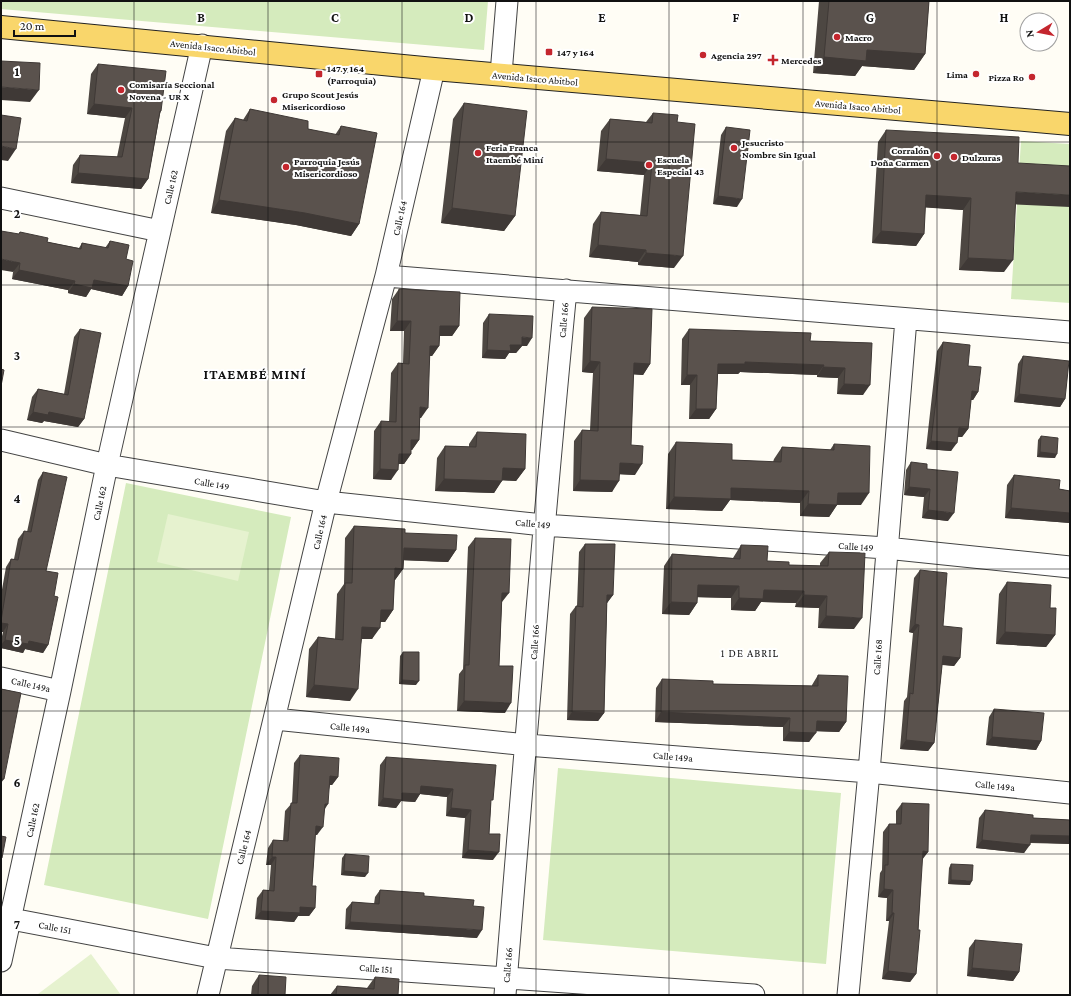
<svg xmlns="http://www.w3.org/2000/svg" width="1071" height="996" font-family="'Crimson Pro',serif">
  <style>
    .green { fill: #d5ebbd }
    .pitch { fill: #e6f2cf }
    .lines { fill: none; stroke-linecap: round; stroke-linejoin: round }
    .minor-casing { stroke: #444; stroke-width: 23 }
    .major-casing { stroke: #222; stroke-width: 24 }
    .minor { stroke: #fff; stroke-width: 21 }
    .major { stroke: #f9d66b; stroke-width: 22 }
    .wall { fill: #4d4742 }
    .shaded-wall { fill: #3f3936 }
    .building { fill: #5a524d; stroke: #3f3936 }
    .grid { fill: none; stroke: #111; stroke-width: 1; stroke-opacity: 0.55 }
    .poi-dot { fill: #c4262e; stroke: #fff; stroke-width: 1.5 }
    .labels { text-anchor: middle; stroke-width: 4; stroke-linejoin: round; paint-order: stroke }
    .poi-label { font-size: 10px; font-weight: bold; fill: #111; stroke: #fff; text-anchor: start }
    .street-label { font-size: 10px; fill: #111; stroke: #fff }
    .neighbourhood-label { font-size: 11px; letter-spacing: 1px; fill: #111; stroke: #fff }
    .district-label { font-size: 14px; font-weight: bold; letter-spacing: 1px; fill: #111; stroke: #fff }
    .grid-label { font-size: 13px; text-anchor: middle; font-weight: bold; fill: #111; stroke: #fff; stroke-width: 4; stroke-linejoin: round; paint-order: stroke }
  </style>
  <rect width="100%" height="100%" fill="#fffdf5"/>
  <path class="green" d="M 1,1 L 488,1 L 484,50 L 1,9 Z
    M 1021,141 L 1070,144 L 1070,303 L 1011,299 Z
    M 126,483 L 291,517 L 208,919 L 44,885 Z
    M 558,768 L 841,793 L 826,964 L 543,940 Z"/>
  <path class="pitch" d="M 168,514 L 249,532 L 238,581 L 157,562 Z
    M 91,954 L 121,995 L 38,995 L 38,994 Z"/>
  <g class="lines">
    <g class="minor-casing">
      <path id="minor" d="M 501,74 L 507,1
        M 1,198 L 160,231
        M 386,276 L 1070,332
        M 1,440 L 107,465 L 326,502 L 543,525 L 886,548 L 1070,567
        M 1,678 L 60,691
        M 275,719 L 527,745 L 869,772 L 1070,793
        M 1,917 L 216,958 L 754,995
        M 1,961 L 60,691 L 107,465 L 202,45
        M 208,995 L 326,502 L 386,276 L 434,69
        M 505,995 C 524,760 543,525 566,290
        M 848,995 L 869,772 L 906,319"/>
    </g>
    <g class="major-casing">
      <path id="major" d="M 1,27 L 434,69 L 1070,124"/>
    </g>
    <use href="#minor" class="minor"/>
    <use href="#major" class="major"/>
  </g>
  <path class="wall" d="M 819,1 L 929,1 L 925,54 L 914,70 L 862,66 L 855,76 L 813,73 Z
    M 98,64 L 161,111 L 160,114 L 148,179 L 141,189 L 71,183 L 73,165 L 80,155 L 117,157 L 125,118 L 87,114 L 91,74 Z
    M 464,103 L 515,216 L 504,231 L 441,223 L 453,119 Z
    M 250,109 L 308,129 L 335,135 L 341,126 L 359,224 L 351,236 L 296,225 L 211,213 L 226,131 L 235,118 L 243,120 Z
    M 653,113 L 677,122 L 674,268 L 638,265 L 638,262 L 589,257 L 593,224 L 601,212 L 640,215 L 644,175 L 597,171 L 601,131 L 610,119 L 646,122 Z
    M 726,127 L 737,207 L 713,204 L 721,135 Z
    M 886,130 L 1016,204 L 1004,272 L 959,270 L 963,210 L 925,207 L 924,234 L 916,246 L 872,243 L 878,142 Z
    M 20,232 L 47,242 L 79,248 L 82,243 L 105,248 L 110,241 L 126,259 L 128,286 L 122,296 L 91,289 L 86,297 L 68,293 L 68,290 L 12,279 L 19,234 Z
    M 399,289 L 459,326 L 452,336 L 440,336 L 439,346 L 432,356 L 430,356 L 421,418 L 420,418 L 419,440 L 412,450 L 411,450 L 411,454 L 404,464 L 398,464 L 391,480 L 373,479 L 374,431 L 381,421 L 389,422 L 391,373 L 398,363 L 403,363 L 404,331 L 390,331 L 392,299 Z
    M 592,307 L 650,364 L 643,375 L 633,374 L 631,445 L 635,475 L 620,474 L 612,492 L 573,491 L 574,441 L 582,430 L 590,430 L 593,373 L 582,372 L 584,318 Z
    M 489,314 L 527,346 L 522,346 L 516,353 L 509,353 L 505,359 L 482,358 L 483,323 Z
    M 80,329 L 84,419 L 78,427 L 44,421 L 42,423 L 27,420 L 32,397 L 38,389 L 64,394 L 74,337 Z
    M 689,329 L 810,341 L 872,343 L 863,395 L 837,394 L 838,378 L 817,377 L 817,375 L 740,372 L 738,374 L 718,374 L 716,409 L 709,419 L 689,419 L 690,385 L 681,385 L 682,339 Z
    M 943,342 L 968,366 L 978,392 L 973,400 L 971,400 L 968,429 L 962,437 L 958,437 L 951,451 L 926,449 L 937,351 Z
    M 1023,356 L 1065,399 L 1060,407 L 1014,402 L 1018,364 Z
    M 477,432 L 525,469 L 516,481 L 502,480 L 494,493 L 435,491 L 437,458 L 445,446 L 469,447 L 469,444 Z
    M 1041,436 L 1055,458 L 1037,457 L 1038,440 Z
    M 676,442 L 732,460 L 773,462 L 774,459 L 782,447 L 830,450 L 834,444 L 861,505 L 837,505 L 829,517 L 800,516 L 800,503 L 730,500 L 722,511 L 666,509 L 668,454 Z
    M 911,462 L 927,469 L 948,521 L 922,518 L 924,497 L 904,495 L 906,470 Z
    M 43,472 L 46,571 L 54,596 L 48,645 L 43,653 L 25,649 L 23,653 L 1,648 L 1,640 L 3,632 L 1,632 L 1,595 L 6,567 L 11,559 L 14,559 L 18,539 L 24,531 L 27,532 L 38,480 Z
    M 1014,475 L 1059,489 L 1070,491 L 1070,523 L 1005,518 L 1007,485 Z
    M 354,526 L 405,533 L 456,550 L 448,562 L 404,560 L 403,569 L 395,580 L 394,580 L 393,610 L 385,622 L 381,622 L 372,639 L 362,639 L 350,701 L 306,697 L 309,649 L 318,637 L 335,639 L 337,594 L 344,584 L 345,538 Z
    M 475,538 L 502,602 L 499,666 L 505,713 L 457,711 L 459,674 L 463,669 L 468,547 Z
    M 585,544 L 613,595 L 607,603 L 604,713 L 598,721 L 567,720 L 570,614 L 576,606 L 577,606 L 579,552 Z
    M 741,545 L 767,561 L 789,565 L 820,566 L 820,563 L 829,552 L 854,629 L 818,628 L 819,608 L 795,607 L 796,603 L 761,602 L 755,611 L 731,610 L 731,598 L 697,597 L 697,603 L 689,615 L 662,614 L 664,566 L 672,554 L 733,558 Z
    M 920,570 L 943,626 L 960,658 L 954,666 L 942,665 L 934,743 L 928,751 L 900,749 L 904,701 L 907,697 L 913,633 L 909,632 L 914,578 Z
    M 1007,582 L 1050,608 L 1055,635 L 1046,647 L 996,644 L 999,594 Z
    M 403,652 L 416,685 L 399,684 L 400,656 Z
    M 818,675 L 846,722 L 839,732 L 816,731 L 809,742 L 783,741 L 783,727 L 655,722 L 656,688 L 662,679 L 713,684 L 812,686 L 812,685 Z
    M 994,709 L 1041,741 L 1036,750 L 986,745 L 989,717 Z
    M 300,755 L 338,777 L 332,785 L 330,785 L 324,810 L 317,835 L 315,835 L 312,886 L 315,908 L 309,916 L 298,916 L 294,922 L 255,919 L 257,898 L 263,890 L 269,890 L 271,865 L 266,865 L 268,848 L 273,840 L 283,841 L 285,811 L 292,803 L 294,763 Z
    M 386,757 L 491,803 L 489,834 L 493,860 L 462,858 L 465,818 L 446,816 L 447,797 L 420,794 L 415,802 L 401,801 L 396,808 L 378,806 L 380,765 Z
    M 902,803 L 928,852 L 922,859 L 916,974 L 910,982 L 882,979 L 889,921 L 886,921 L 887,898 L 878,897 L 880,873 L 882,870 L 883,832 L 889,824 L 896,824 L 896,811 Z
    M 985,810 L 1033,818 L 1070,820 L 1070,844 L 1030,843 L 1024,853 L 976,848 L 979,818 Z
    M 345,854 L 365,877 L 341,875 L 342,858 Z
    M 951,864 L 970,885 L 948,884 L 949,868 Z
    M 380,890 L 424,896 L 477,938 L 345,929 L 346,909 L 352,902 L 374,904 L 375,897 Z
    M 975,940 L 1019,972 L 1013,981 L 967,976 L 969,948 Z
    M 1070,974 L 1070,993 L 1069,993 Z
    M 259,975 L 285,995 L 251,995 L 252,986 Z
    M 375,977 L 398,995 L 330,995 L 337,986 L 367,988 Z"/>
  <path class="shaded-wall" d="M 867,50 L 925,54 L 914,70 L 862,66 L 855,76 L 813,73 L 824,57 Z
    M 1,87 L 39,90 L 30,102 L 1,100 Z
    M 94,104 L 132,108 L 125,118 L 87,114 Z
    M 1,146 L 16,149 L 8,161 L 1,160 Z
    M 606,159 L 652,163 L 644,175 L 597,171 Z
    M 78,173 L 148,179 L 141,189 L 71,183 Z
    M 1016,192 L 1070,195 L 1070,207 L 1008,204 Z
    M 926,195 L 971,198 L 963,210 L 918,207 Z
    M 718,196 L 742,199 L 737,207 L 713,204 Z
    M 219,200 L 305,213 L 359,224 L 351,236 L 296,225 L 211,213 Z
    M 452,208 L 515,216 L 504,231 L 441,223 Z
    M 881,231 L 924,234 L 916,246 L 872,243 Z
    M 598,245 L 646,250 L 638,262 L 589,257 Z
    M 646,253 L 683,256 L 674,268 L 638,265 Z
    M 968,258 L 1013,260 L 1004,272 L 959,270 Z
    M 1,259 L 20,263 L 13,272 L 1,270 Z
    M 19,270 L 75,281 L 68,290 L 12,279 Z
    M 94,280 L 128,286 L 122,296 L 91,289 L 86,297 L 68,293 L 74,284 Z
    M 397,321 L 411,321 L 404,331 L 390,331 Z
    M 440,326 L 459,326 L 452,336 L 433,336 Z
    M 522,337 L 532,338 L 527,346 L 522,346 L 516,353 L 509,353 L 505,359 L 482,358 L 487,350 L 510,345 Z
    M 430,346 L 439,346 L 432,356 L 423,356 Z
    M 590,361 L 600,362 L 593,373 L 582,372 Z
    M 745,362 L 824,365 L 817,375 L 740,372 L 738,374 L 711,374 L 718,364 Z
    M 634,363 L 650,364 L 643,375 L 626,374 Z
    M 823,367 L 845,368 L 838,378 L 817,377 Z
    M 687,375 L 697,375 L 690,385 L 681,385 Z
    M 844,384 L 870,385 L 863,395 L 837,394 Z
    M 972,391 L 978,392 L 973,400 L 967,400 Z
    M 1019,394 L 1065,399 L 1060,407 L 1014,402 Z
    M 420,407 L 428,408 L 421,418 L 413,417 Z
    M 696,409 L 716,409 L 709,419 L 689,419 Z
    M 33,412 L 49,412 L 84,419 L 78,427 L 44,421 L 42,423 L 27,420 Z
    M 959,428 L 968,429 L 962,437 L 953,436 Z
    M 411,440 L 419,440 L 412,450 L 404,450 Z
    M 931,441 L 957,443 L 951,451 L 926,449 Z
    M 1040,452 L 1057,454 L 1055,458 L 1037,457 Z
    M 399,454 L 411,454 L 404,464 L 392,464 Z
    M 620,463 L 642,464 L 635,475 L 612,474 Z
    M 503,468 L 525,469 L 516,481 L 495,480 Z
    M 380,469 L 398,470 L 391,480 L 373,479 Z
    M 444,479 L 502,481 L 494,493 L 435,491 Z
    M 580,480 L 619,481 L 612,492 L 573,491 Z
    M 909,487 L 930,489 L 924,497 L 904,495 Z
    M 731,488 L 809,491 L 800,503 L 730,500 L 722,511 L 666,509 L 674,497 Z
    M 838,493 L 869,493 L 861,505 L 829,504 Z
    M 808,504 L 837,505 L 829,517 L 800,516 Z
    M 1011,508 L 1070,513 L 1070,523 L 1005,518 Z
    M 928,510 L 954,513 L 948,521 L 922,518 Z
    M 404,548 L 456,550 L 448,562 L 396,560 Z
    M 395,568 L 403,569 L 395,580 L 386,580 Z
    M 698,585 L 739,586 L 731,598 L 689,597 Z
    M 764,590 L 804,591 L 796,603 L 761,602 L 755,611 L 731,610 L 739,598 Z
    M 502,593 L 509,593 L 502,602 L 495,602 Z
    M 607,595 L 613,595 L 607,603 L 601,603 Z
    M 804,595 L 827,596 L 819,608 L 795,607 Z
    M 671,602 L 697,603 L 689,615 L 662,614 Z
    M 381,610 L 393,610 L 385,622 L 373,622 Z
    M 826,616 L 862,618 L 854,629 L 818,628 Z
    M 1,623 L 8,624 L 3,632 L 1,632 Z
    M 915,624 L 919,625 L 913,633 L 909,632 Z
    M 362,627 L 380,628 L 372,639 L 354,639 Z
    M 1005,632 L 1055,635 L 1046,647 L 996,644 Z
    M 5,640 L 29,641 L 48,645 L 43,653 L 25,649 L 23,653 L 1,648 L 1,645 Z
    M 943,656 L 960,658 L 954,666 L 937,664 Z
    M 402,680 L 419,681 L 416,685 L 399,684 Z
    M 314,685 L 358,689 L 350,701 L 306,697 Z
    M 464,701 L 511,703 L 505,713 L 457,711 Z
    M 572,712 L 604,713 L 598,721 L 567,720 Z
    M 661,712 L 790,718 L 783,727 L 655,722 Z
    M 817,721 L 846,722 L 839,732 L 810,731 Z
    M 789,732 L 816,733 L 809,742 L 783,741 Z
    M 992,737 L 1041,741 L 1036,750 L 986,745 Z
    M 906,740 L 934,743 L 928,751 L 900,749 Z
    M 330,776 L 338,777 L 332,785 L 325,785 Z
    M 1,779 L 4,779 L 1,783 Z
    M 421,786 L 453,789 L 447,797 L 420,794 L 415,802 L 401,801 L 396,808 L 378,806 L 383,798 L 402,793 Z
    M 325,804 L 328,804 L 323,812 Z
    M 451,808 L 471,810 L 465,818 L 446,816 Z
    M 316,826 L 323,827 L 317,835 L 310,834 Z
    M 1031,835 L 1070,836 L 1070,844 L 1025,842 Z
    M 982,840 L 1030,845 L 1024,853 L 976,848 Z
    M 468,850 L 499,852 L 493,860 L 462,858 Z
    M 923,851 L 928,852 L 922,860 Z
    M 272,857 L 276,857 L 271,865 L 266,865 Z
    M 344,871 L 368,873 L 365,877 L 341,875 Z
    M 951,880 L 972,881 L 970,885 L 948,884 Z
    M 884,889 L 893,890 L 887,898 L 878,897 Z
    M 300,907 L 315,908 L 309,916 L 298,916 L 294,922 L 255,919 L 261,911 Z
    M 892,913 L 894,913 L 889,921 L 886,921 Z
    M 350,922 L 482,930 L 477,938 L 345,929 Z
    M 972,968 L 1019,972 L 1013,981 L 967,976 Z
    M 888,971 L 916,974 L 910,982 L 882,979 Z"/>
  <path class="building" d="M 829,1 L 929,1 L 925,54 L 867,50 L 866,61 L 824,57 Z
    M 1,61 L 40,63 L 39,90 L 1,87 Z
    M 98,64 L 166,71 L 161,111 L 160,111 L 148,179 L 78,173 L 80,155 L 122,157 L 132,108 L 94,104 Z
    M 464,103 L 527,111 L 515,216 L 452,208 Z
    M 250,109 L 308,121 L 308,129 L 339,135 L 341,126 L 377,133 L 359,224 L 305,213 L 219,200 L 235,118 L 247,121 Z
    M 653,113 L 678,115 L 677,122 L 695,124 L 683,256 L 646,253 L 646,250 L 598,245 L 601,212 L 647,216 L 652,163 L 606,159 L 610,119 L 652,123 Z
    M 1,115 L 21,118 L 16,149 L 1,146 Z
    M 726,127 L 750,130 L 742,199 L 718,196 Z
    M 886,130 L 1019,137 L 1018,163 L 1070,166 L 1070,195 L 1016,192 L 1013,260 L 968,258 L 971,198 L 926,195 L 924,234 L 881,231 Z
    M 1,231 L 19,234 L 20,232 L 48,238 L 47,242 L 81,249 L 82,243 L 108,248 L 110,241 L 129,245 L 126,259 L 133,261 L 128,286 L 94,280 L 92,288 L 74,284 L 75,281 L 19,270 L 20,263 L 1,259 Z
    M 399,289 L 460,292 L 459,326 L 440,326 L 439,346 L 430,346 L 428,408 L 420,407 L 419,440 L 411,440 L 411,454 L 399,454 L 398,470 L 380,469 L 381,421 L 396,422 L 398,363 L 409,364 L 411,321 L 397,321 Z
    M 592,307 L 652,309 L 650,364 L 634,363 L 631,445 L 643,446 L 642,464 L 620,463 L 619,481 L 580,480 L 582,430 L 598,431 L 600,362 L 590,361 Z
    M 489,314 L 533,316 L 532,338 L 522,337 L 522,345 L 510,345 L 511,351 L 487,350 Z
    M 80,329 L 101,333 L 84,419 L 49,412 L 48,415 L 33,412 L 38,389 L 68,395 Z
    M 689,329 L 811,333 L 810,341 L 872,343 L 870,385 L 844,384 L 845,368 L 823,367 L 824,365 L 745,362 L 745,364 L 718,364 L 716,409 L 696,409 L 697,375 L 687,375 Z
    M 943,342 L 970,345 L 968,366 L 981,367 L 978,392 L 972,391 L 968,429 L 959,428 L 957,443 L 931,441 Z
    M 1023,356 L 1069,361 L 1065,399 L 1019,394 Z
    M 1,369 L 4,370 L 1,386 Z
    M 477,432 L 526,434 L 525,469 L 503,468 L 502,481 L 444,479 L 445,446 L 476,447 Z
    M 1041,436 L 1058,438 L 1057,454 L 1040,452 Z
    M 676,442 L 732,444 L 732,460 L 781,462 L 782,447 L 834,450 L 834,444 L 870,446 L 869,493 L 838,493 L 837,505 L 808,504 L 809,491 L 731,488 L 731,499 L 674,497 Z
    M 911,462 L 927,464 L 927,469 L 958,472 L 954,513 L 928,510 L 930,489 L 909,487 Z
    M 43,472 L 67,477 L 46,571 L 58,573 L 54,596 L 58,597 L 48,645 L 29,641 L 28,644 L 5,640 L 8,624 L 1,623 L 1,621 L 11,559 L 18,560 L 24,531 L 31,532 Z
    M 1014,475 L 1060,480 L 1059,489 L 1070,491 L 1070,513 L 1011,508 Z
    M 354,526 L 405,529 L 405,533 L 457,535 L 456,550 L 404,548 L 403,569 L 395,568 L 393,610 L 381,610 L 380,628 L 362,627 L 358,689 L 314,685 L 318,637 L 343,640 L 345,583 L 352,583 Z
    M 475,538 L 511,539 L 509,593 L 502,593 L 499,666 L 513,666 L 511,703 L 464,701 L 465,665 L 469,665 Z
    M 585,544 L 615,544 L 613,595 L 607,595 L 604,713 L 572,712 L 576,606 L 583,607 Z
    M 741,545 L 768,546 L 767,561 L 789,562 L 789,565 L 828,566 L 829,552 L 865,553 L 862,618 L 826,616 L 827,596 L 804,595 L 804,591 L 764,590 L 763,599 L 739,598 L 739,586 L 698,585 L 697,603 L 671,602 L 672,554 L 740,559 Z
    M 920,570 L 947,573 L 943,626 L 962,628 L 960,658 L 943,656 L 934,743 L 906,740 L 910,693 L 913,694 L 919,625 L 915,624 Z
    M 1007,582 L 1051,585 L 1050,608 L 1056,608 L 1055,635 L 1005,632 Z
    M 403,652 L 419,652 L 419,681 L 402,680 Z
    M 818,675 L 848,676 L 846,722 L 817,721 L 816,733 L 789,732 L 790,718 L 661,712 L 662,679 L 713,681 L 713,684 L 818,686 Z
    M 1,689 L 21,693 L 4,779 L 1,779 Z
    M 994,709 L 1044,713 L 1041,741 L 992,737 Z
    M 300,755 L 339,758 L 338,777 L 330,776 L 328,804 L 325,804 L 323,827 L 316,826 L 312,886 L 316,886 L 315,908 L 300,907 L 300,913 L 261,911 L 263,890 L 274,891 L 276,857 L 272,857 L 273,840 L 288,841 L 291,803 L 297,803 Z
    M 386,757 L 496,765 L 493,800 L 491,800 L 489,834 L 500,834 L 499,852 L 468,850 L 471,810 L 451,808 L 453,789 L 421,786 L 420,794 L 402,793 L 402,800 L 383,798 Z
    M 902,803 L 929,804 L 928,852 L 923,851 L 918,930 L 920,930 L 916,974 L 888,971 L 894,913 L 892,913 L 893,890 L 884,889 L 885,865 L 888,865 L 889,824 L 901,824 Z
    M 985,810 L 1033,815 L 1033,818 L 1070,820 L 1070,836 L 1031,835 L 1030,845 L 982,840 Z
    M 1,836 L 6,837 L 2,858 L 1,858 Z
    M 345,854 L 369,856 L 368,873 L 344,871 Z
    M 951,864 L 973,865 L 972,881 L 951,880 Z
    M 380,890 L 424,893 L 424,896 L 474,900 L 473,906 L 484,907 L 482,930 L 350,922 L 352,902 L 379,904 Z
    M 975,940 L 1022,944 L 1019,972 L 972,968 Z
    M 259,975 L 286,977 L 285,995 L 258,995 Z
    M 375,977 L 399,979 L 398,995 L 336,995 L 337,986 L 374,989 Z"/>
  <path class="grid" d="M 134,1 L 134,995M 268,1 L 268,995M 402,1 L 402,995M 536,1 L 536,995M 669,1 L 669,995M 803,1 L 803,995M 937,1 L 937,995M 1,142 L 1070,142M 1,285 L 1070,285M 1,427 L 1070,427M 1,569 L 1070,569M 1,711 L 1070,711M 1,854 L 1070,854"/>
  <g class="poi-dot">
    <circle cx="837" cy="37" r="4"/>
    <rect x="545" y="48" width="8" height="8" rx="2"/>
    <circle cx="703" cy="55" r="4"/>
    <path d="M771 54h4v4h4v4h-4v4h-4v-4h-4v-4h4z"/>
    <rect x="315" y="70" width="8" height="8" rx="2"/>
    <circle cx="976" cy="74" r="4"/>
    <circle cx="1032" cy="77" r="4"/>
    <circle cx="121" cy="90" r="4"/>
    <circle cx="274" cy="100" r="4"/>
    <circle cx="734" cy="148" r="4"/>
    <circle cx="478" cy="153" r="4"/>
    <circle cx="937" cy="156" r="4"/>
    <circle cx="954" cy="157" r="4"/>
    <circle cx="649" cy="165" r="4"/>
    <circle cx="286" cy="167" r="4"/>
  </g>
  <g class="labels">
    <g class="poi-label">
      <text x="845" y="41">Macro</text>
      <text x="557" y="56">147 y 164</text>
      <text x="711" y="59">Agencia 297</text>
      <text x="781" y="64">Mercedes</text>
      <text x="327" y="72">147 y 164<tspan x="327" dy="12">(Parroquia)</tspan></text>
      <text x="968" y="78" text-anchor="end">Lima</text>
      <text x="1024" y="81" text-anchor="end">Pizza Ro</text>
      <text x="129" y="88">Comisaría Seccional<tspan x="129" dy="12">Novena - UR X</tspan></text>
      <text x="282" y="98">Grupo Scout Jesús<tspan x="282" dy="12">Misericordioso</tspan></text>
      <text x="742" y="146">Jesucristo<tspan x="742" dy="12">Nombre Sin Igual</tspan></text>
      <text x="486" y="151">Feria Franca<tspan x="486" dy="12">Itaembé Miní</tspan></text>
      <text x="929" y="154" text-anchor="end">Corralón<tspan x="929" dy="12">Doña Carmen</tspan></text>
      <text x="962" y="161">Dulzuras</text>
      <text x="657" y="163">Escuela<tspan x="657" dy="12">Especial 43</tspan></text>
      <text x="294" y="165">Parroquia Jesús<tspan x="294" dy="12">Misericordioso</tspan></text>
    </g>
    <g class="street-label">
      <text transform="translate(213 47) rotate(6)" y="4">Avenida Isaco Abitbol</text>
      <text transform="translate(535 78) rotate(5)" y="4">Avenida Isaco Abitbol</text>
      <text transform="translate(858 106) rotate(5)" y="4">Avenida Isaco Abitbol</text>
      <text transform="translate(170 187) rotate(-77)" y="4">Calle 162</text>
      <text transform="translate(399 218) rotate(-77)" y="4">Calle 164</text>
      <text transform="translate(563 320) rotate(-85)" y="4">Calle 166</text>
      <text transform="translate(212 483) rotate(10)" y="4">Calle 149</text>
      <text transform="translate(99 503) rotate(-78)" y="4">Calle 162</text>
      <text transform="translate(533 523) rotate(5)" y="4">Calle 149</text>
      <text transform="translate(319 532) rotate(-77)" y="4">Calle 164</text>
      <text transform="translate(856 546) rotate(4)" y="4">Calle 149</text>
      <text transform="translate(534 642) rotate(-86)" y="4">Calle 166</text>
      <text transform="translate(877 657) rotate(-86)" y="4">Calle 168</text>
      <text transform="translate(31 684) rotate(13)" y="4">Calle 149a</text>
      <text transform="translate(350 727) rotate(6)" y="4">Calle 149a</text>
      <text transform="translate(673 756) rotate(5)" y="4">Calle 149a</text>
      <text transform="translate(995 785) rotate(6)" y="4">Calle 149a</text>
      <text transform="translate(32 820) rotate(-78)" y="4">Calle 162</text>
      <text transform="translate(243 847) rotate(-76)" y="4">Calle 164</text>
      <text transform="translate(55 927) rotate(11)" y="4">Calle 151</text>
      <text transform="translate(507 965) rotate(-85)" y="4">Calle 166</text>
      <text transform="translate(376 968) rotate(4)" y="4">Calle 151</text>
    </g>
    <g class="neighbourhood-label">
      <text x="750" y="657">1 DE ABRIL</text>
    </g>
    <g class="district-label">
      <text x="255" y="379">ITAEMBÉ MINÍ</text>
    </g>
  </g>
  <g class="grid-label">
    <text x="201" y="22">B</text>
    <text x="335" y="22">C</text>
    <text x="469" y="22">D</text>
    <text x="602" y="22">E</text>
    <text x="736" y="22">F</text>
    <text x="870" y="22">G</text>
    <text x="1004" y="22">H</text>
    <text x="17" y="76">1</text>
    <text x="17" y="218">2</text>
    <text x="17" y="360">3</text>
    <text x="17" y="503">4</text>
    <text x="17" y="645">5</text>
    <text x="17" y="787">6</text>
    <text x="17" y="929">7</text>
  </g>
  <rect width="1071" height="996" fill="none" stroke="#111111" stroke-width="4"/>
  <g transform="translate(1039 32) rotate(260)"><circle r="19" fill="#ffffff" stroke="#a0a0a0"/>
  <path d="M0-3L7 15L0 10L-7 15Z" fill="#c4262e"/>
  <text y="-6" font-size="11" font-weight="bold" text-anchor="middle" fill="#111111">N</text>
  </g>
  <path d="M14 30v6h61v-6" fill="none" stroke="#111111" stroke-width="2"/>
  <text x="20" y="30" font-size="12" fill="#111111" stroke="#ffffff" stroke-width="3" paint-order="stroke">20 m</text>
</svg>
